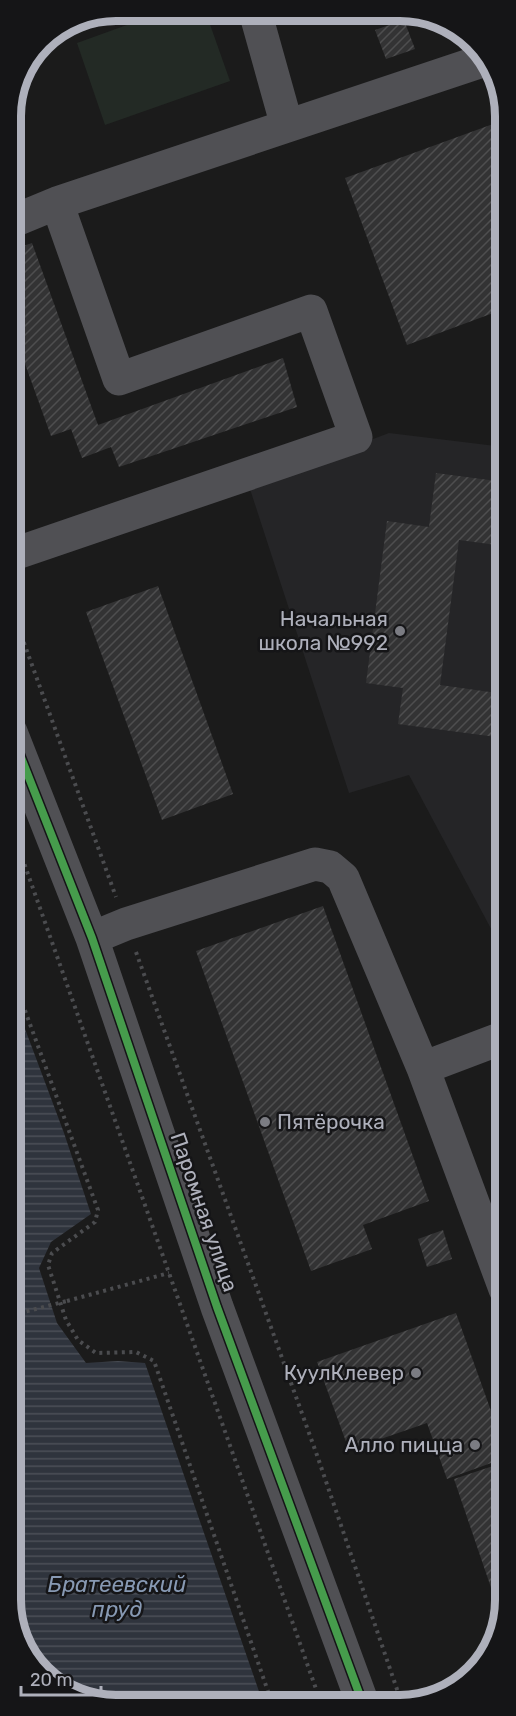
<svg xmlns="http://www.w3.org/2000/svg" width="516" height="1716" font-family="Rubik,sans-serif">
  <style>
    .built { fill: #252527 }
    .green { fill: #232a25 }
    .water { fill: url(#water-rules) }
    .building { fill: url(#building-hatch) }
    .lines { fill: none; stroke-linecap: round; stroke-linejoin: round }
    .path { stroke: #4b4c4f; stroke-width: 4; stroke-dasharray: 3 4.5; stroke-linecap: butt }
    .minor { stroke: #505054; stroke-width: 33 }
    .path-bridge { stroke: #4b4c4f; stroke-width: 4; stroke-dasharray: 3 4.5; stroke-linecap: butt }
    .cycleway-casing { stroke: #151517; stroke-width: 11 }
    .cycleway { stroke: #469c4c; stroke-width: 8 }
    .poi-dot { fill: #7b7c83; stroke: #151517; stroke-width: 2 }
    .labels { text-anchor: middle; stroke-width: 5; stroke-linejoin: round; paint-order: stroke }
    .poi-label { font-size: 21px; fill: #aeb0bb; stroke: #151517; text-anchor: end }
    .street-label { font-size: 21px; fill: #aeb0bb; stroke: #151517 }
    .water-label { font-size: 22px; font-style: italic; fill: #8799b3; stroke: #151517 }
    .rim { fill: none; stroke: #aeb0bb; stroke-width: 8 }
  </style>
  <defs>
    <pattern id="water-rules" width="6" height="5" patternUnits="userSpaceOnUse" patternTransform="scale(1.5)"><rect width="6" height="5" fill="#2f343d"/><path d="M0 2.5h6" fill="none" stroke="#4b4f57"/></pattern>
    <pattern id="building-hatch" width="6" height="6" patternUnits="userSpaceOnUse" patternTransform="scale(1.5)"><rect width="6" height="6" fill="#333334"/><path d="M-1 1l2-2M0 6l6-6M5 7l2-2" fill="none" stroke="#4e4e4f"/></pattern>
  </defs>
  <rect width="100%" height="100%" fill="#1b1b1b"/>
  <path class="built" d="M 389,433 L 504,447 L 505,955 L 409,775 L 349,793 L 249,486 Z"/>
  <path class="green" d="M 207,16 L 230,81 L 105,125 L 77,43 L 149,17 Z"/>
  <path class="water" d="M 12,994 L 64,1133 L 91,1214 L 51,1242 L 39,1268 L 57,1323 L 86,1363 L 118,1361 L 145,1363 L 263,1703 L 95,1703 L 41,1674 L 12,1620 Z"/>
  <path class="building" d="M 404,20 L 415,49 L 386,59 L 375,30 Z
    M 504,120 L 504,309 L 407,345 L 345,178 Z
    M 32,243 L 98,425 L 283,358 L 297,407 L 119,467 L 111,447 L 82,458 L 71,429 L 51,436 L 11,325 L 11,250 Z
    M 436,473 L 504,482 L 504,546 L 459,540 L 440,685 L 504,694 L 504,738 L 398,724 L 403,688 L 366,683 L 387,521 L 429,527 Z
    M 158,586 L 233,794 L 162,820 L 86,612 Z
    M 323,906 L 429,1201 L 363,1225 L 372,1249 L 311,1271 L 196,951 Z
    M 443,1230 L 452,1259 L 427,1267 L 418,1239 Z
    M 456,1313 L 505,1450 L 505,1458 L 447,1479 L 427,1423 L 349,1450 L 317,1362 Z
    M 505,1462 L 505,1607 L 501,1617 L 454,1479 Z"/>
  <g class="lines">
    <path class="path" d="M 11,607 L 116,897
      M 12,829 L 321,1703
      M 136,952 L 318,1458 L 402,1704
      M 12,975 L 98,1210 L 95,1222 L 52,1253 L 48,1265 L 66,1320 L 78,1340 L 96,1353 L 136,1352 L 154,1361 L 272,1703
      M 67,1301 L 169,1273"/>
    <path class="minor" d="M 256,15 L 287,126
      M 11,222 L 57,203 L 485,60
      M 11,555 L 356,437 L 311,311 L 119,379 L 57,203
      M 11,732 L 92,938 L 217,1307 L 363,1704
      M 92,938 L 126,924 L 315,864 L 330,867 L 343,878 L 423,1068
      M 505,1037 L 423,1068 L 505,1289"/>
    <path class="path-bridge" d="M 12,1315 L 67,1301"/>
    <g class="cycleway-casing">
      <path id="cycleway" d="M 11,732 L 92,938 L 217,1307 L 363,1704"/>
    </g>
    <use href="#cycleway" class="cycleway"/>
  </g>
  <g class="poi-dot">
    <circle cx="400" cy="631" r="6"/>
    <circle cx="265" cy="1122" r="6"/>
    <circle cx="416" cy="1373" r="6"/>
    <circle cx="475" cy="1445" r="6"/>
  </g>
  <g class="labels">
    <g class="poi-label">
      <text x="388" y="626">Начальная<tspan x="388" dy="24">школа №992</tspan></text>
      <text x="277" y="1129" text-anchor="start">Пятёрочка</text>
      <text x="404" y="1380">КуулКлевер</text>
      <text x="463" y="1452">Алло пицца</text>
    </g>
    <g class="street-label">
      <text transform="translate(204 1212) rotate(71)" y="7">Паромная улица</text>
    </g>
    <g class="water-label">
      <text x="117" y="1592">Братеевский<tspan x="117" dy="25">пруд</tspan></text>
    </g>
  </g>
  <path d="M0 0H516V1716H0ZM116 21H400A95 95 0 0 1 495 116V1600A95 95 0 0 1 400 1695H116A95 95 0 0 1 21 1600V116A95 95 0 0 1 116 21Z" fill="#151517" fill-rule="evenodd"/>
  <path class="rim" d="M116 21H400A95 95 0 0 1 495 116V1600A95 95 0 0 1 400 1695H116A95 95 0 0 1 21 1600V116A95 95 0 0 1 116 21Z"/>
  <path d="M21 1686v9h80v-9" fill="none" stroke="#aeb0bb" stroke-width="3"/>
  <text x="30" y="1686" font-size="18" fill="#aeb0bb" stroke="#151517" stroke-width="4.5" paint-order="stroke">20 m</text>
</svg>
